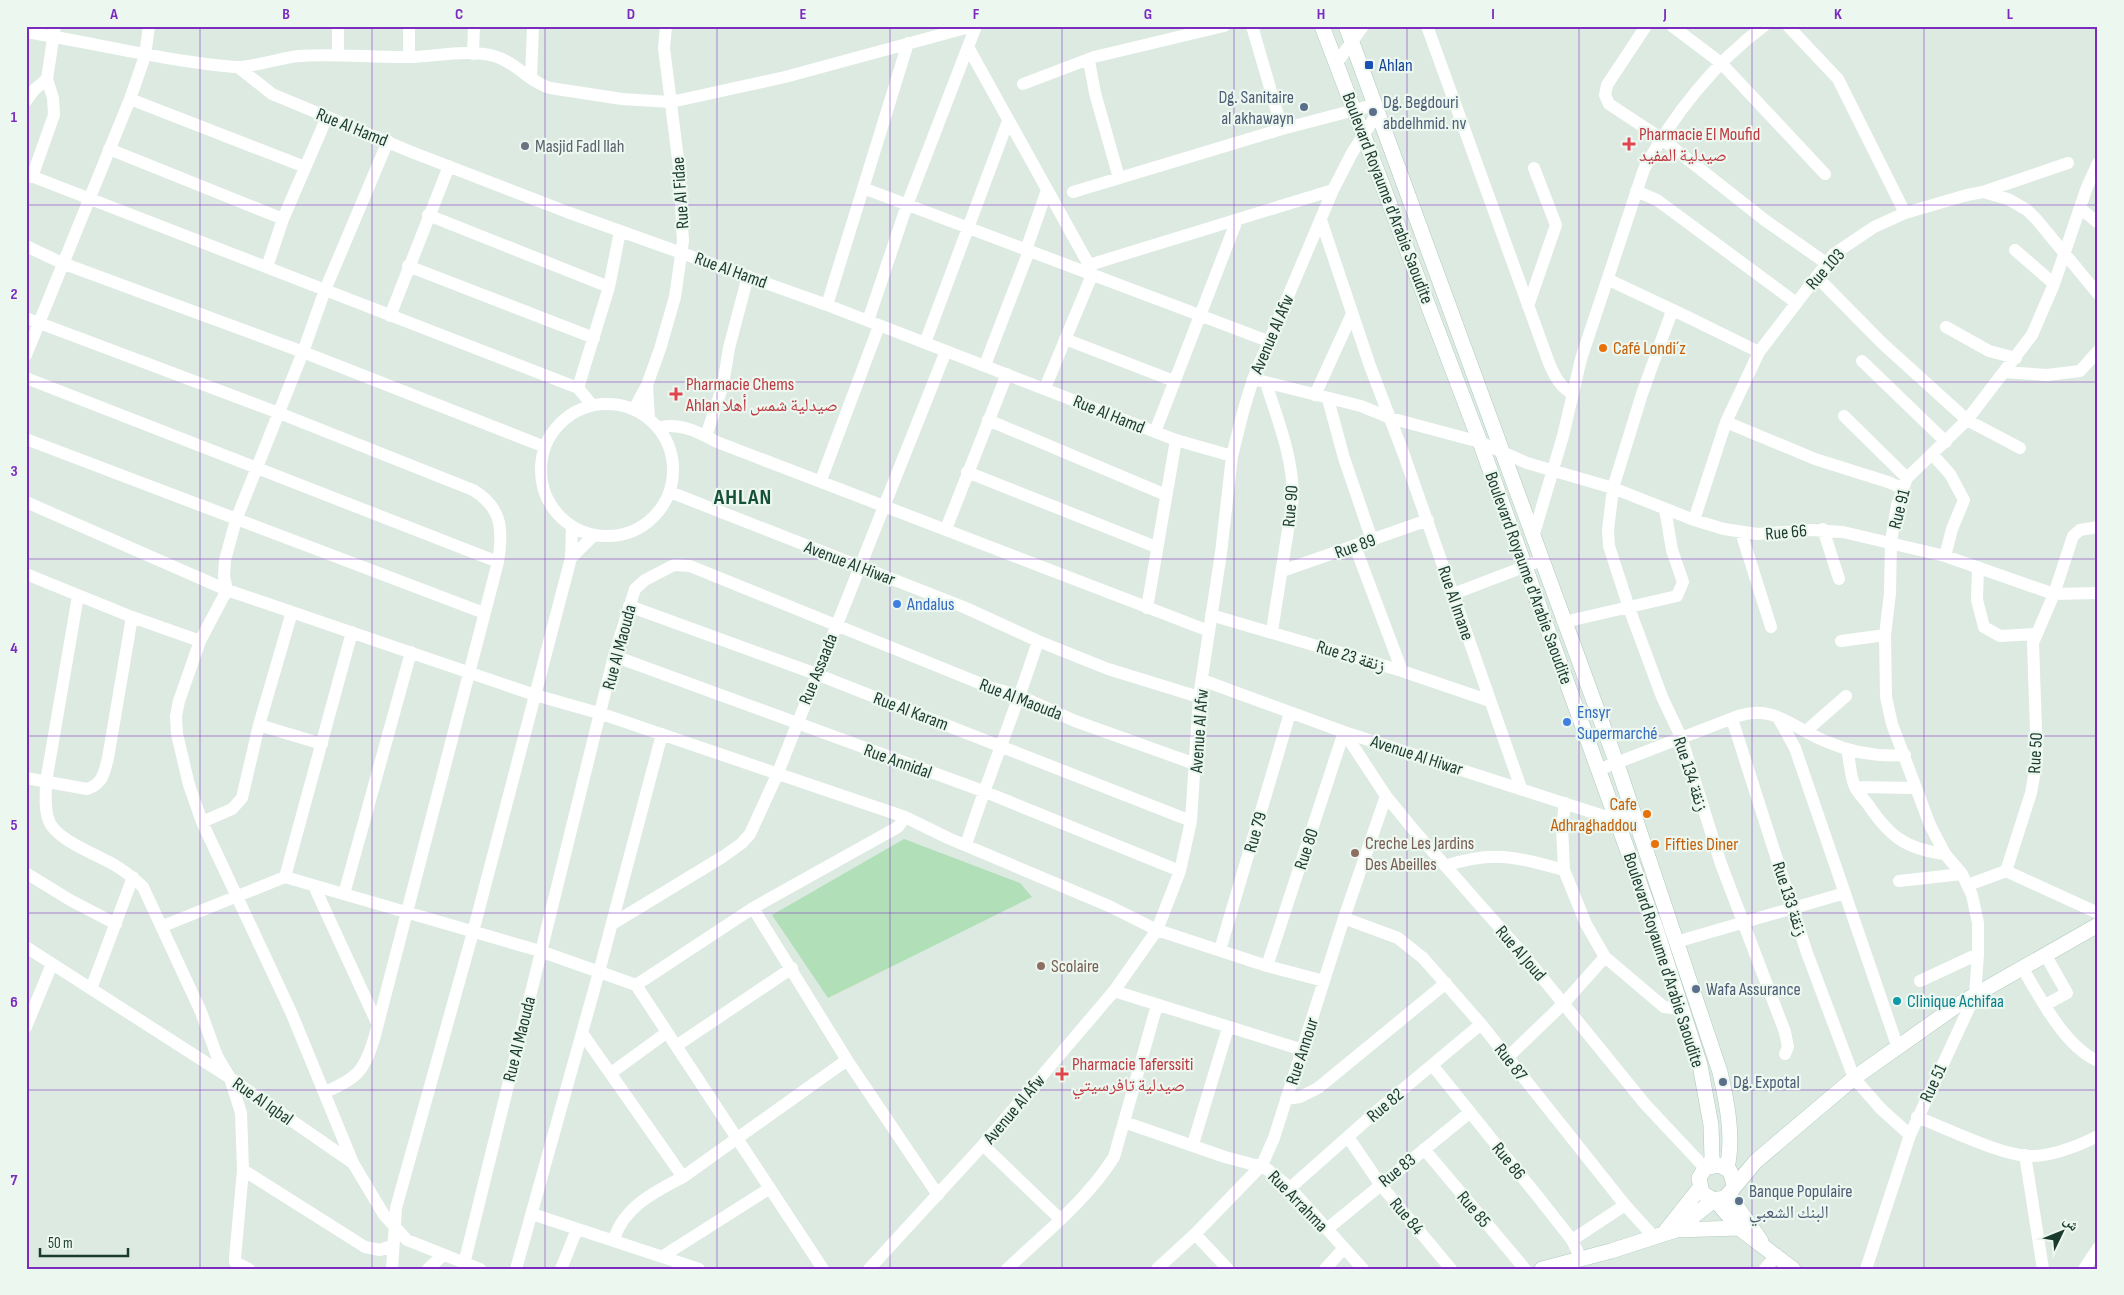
<svg xmlns="http://www.w3.org/2000/svg" width="2124" height="1295" font-family="'Sofia Sans Condensed','Noto Naskh Arabic',sans-serif">
  <style>
    .pitch { fill: #b1dfb8 }
    .lines { fill: none; stroke-linecap: round; stroke-linejoin: round }
    .secondary-casing { stroke: #aecbbd; stroke-width: 16 }
    .street { stroke: #fff; stroke-width: 12 }
    .secondary { stroke: #fff; stroke-width: 15 }
    .grid { fill: none; stroke: #7b2cbf; stroke-width: 1; stroke-opacity: 0.55 }
    .transit-dot { fill: #1a4fb4; stroke: #ecf7f0; stroke-width: 2 }
    .service-dot { fill: #5c6f8a; stroke: #ecf7f0; stroke-width: 2 }
    .health-dot { fill: #e0444e; stroke: #ecf7f0; stroke-width: 2 }
    .worship-dot { fill: #6b7280; stroke: #ecf7f0; stroke-width: 2 }
    .food-dot { fill: #e8710a; stroke: #ecf7f0; stroke-width: 2 }
    .shop-dot { fill: #3f7fe0; stroke: #ecf7f0; stroke-width: 2 }
    .education-dot { fill: #8d6e63; stroke: #ecf7f0; stroke-width: 2 }
    .culture-dot { fill: #0f9aa8; stroke: #ecf7f0; stroke-width: 2 }
    .labels { text-anchor: middle; stroke-width: 4.5; stroke-linejoin: round; paint-order: stroke }
    .transit-label { font-size: 18px; fill: #164399; stroke: #ecf7f0; text-anchor: start }
    .service-label { font-size: 18px; fill: #4e5e75; stroke: #ecf7f0; text-anchor: start }
    .street-label { font-size: 18px; fill: #1c3b2f; stroke: #ecf7f0 }
    .health-label { font-size: 18px; fill: #be3a42; stroke: #ecf7f0; text-anchor: start }
    .worship-label { font-size: 18px; fill: #5b616d; stroke: #ecf7f0; text-anchor: start }
    .food-label { font-size: 18px; fill: #c56008; stroke: #ecf7f0; text-anchor: start }
    .shop-label { font-size: 18px; fill: #366cbe; stroke: #ecf7f0; text-anchor: start }
    .education-label { font-size: 18px; fill: #785e54; stroke: #ecf7f0; text-anchor: start }
    .culture-label { font-size: 18px; fill: #0d838f; stroke: #ecf7f0; text-anchor: start }
    .district-label { font-size: 22px; font-weight: bold; letter-spacing: 1px; fill: #164f3a; stroke: #ecf7f0 }
    .neatline { fill: none; stroke: #7b2cbf; stroke-width: 2 }
    .grid-label { font-size: 16px; text-anchor: middle; font-weight: bold; fill: #7b2cbf }
  </style>
  <rect width="100%" height="100%" fill="#dceae2"/>
  <path class="pitch" d="M 904,839 L 1020,883 L 1032,897 L 828,998 L 772,915 Z"/>
  <g class="lines">
    <g class="secondary-casing">
      <path id="secondary" d="M 1322,26 L 1480,442 L 1656,929 L 1700,1065 L 1711,1125 L 1712,1158 L 1709,1166
        M 1346,26 L 1617,764 L 1720,1072 C 1727,1103 1734,1137 1727,1168
        M 1734,1185 L 1730,1171 L 1719,1165 L 1705,1168 L 1699,1178 L 1702,1193 L 1714,1200 L 1725,1198 L 1756,1161 L 1854,1078 L 1959,1004 L 2098,925
        M 1729,1195 L 1761,1241
        M 1716,1201 L 1739,1228 L 1793,1269
        M 1676,1230 L 1714,1200
        M 1665,1232 L 1699,1189
        M 1542,1269 L 1611,1251 L 1676,1230 L 1739,1228"/>
    </g>
    <path class="street" d="M 1252,26 L 1282,129
      M 1427,26 L 1549,363 C 1555,377 1560,387 1573,394
      M 1646,26 L 1607,85 L 1605,95 L 1609,104 L 1662,139 L 1766,221 L 1826,263
      M 1672,26 L 1721,63 L 1825,174
      M 1788,26 L 1838,79 L 1905,213
      M 26,32 C 96,43 164,61 235,67 C 249,68 281,58 298,56 C 336,53 374,58 412,57 C 438,56 469,49 494,56 C 516,62 529,82 550,88 L 622,99 L 671,102 L 785,77 L 973,26
      M 968,47 L 1089,265 L 1092,275 L 1045,388
      M 338,54 L 338,26
      M 473,54 L 474,26
      M 409,57 L 409,26
      M 1089,61 L 1095,93 L 1119,178
      M 1336,64 L 1363,26
      M 238,67 L 272,94 L 414,153 L 567,212 L 827,305 L 1176,440 L 1232,456
      M 531,78 L 533,26
      M 1023,84 L 1094,57 L 1224,26
      M 130,99 L 305,167
      M 26,101 L 34,90 L 47,79
      M 109,149 L 283,219
      M 26,174 L 578,388 L 592,405
      M 32,177 L 54,115 L 53,98 L 47,79 L 55,26
      M 863,188 L 1268,341
      M 1636,191 L 1657,200 L 1795,302
      M 1073,192 L 1282,129 L 1374,105
      M 1983,192 L 2068,163
      M 2080,208 L 2098,223
      M 428,215 L 609,287
      M 1321,220 L 1370,366 L 1404,455 L 1521,788
      M 26,246 L 62,263 L 303,352 L 545,447
      M 1026,250 L 1047,190
      M 2015,250 L 2054,284
      M 1089,265 L 1333,190
      M 408,266 L 594,338
      M 267,267 L 283,219 L 327,117
      M 1817,277 L 1882,343 L 1967,420 L 2020,448
      M 1609,280 C 1659,303 1709,327 1759,352
      M 827,305 L 908,43
      M 1528,306 L 1556,225 L 1534,168
      M 1672,311 L 1642,394 L 1613,488 L 1608,530 L 1609,546 L 1629,608 L 1662,697 L 1681,737 L 1721,864 L 1785,1032 L 1788,1047 L 1785,1054
      M 390,316 L 449,166
      M 26,318 L 279,413 L 473,490 C 503,508 503,531 498,562 L 374,1039 C 364,1072 356,1079 325,1092
      M 868,321 L 907,205 L 976,26
      M 1946,327 L 1989,351 L 2016,358
      M 1065,339 L 1174,381
      M 925,343 L 1008,121
      M 26,355 L 130,99 L 145,56 L 149,26
      M 1862,361 L 1946,442
      M 985,365 L 1029,251
      M 2004,372 L 2047,375 L 2080,371 L 2098,351
      M 26,378 L 498,562
      M 1253,379 L 1361,406 L 1390,418 L 1480,442 L 1527,463 L 1613,488 L 1694,520 L 1724,529 L 1757,534 L 1811,530 L 1843,532 L 1945,556 L 2054,594 L 2098,593
      M 1266,383 C 1278,421 1293,457 1293,498 L 1272,631
      M 647,385 L 649,419
      M 578,388 L 609,287 L 620,231
      M 1315,395 L 1352,314
      M 1328,399 L 1344,458 L 1372,540
      M541 470a66 66 0 1 1 132 0a66 66 0 1 1-132 0Z
      M 634,409 L 647,385 L 660,349 L 675,297 L 683,241 L 679,167 L 664,48 L 666,26
      M 1844,416 L 1907,478
      M 988,420 L 1166,495
      M 1726,422 L 1815,459 L 1888,482 L 1902,488
      M 658,428 C 678,421 700,433 717,442 L 1209,631
      M 1155,432 L 1237,220
      M 706,436 L 723,385 L 729,348 L 748,276
      M 26,439 L 484,613
      M 1932,454 L 1950,474 L 1964,500 L 1952,529 L 1945,556
      M 967,472 L 1156,547
      M 821,480 L 879,326
      M 670,492 L 966,608 L 1038,641 L 1108,669 L 1199,697
      M 26,502 L 227,590 L 535,695 L 602,714 L 905,817 L 948,838 L 1109,906 L 1157,930 L 1267,966 L 1324,981
      M 1694,520 L 1726,422 L 1759,352 L 1834,254 L 1874,227 L 1905,213 L 1967,195 L 1983,192 L 2008,199 L 2027,210 L 2037,220 L 2098,294
      M 946,529 L 1007,374
      M 1823,529 L 1839,579
      M 1741,532 L 1771,627
      M 1533,537 L 1563,436 L 1581,359 L 1644,169 C 1673,115 1715,62 1764,26
      M 1355,546 L 1402,671
      M 571,558 L 594,535
      M 1978,567 L 1977,600 L 1984,627 L 2000,636 L 2035,634
      M 1282,571 L 1428,520
      M 26,574 L 132,617 L 200,641
      M 1453,594 L 1542,560
      M 78,596 L 46,782 C 46,794 44,809 49,821 C 56,840 98,855 116,866 C 126,872 135,879 143,887 L 201,1012 L 217,1056 L 230,1078 L 241,1113 L 243,1170 L 235,1258 L 235,1262 L 249,1269
      M 629,606 L 816,674 L 1191,821
      M 1147,608 L 1176,440
      M 1211,615 L 1402,671 L 1490,701
      M 1564,622 L 1677,596 L 1683,582 L 1672,550 L 1665,509
      M 1841,641 L 1885,635
      M 614,656 L 983,791 L 1180,871
      M 1202,680 L 1344,732 L 1616,820 L 1633,814
      M 1778,717 L 1795,748 L 1898,1048
      M 1732,719 L 1807,953 L 1854,1078 L 1881,1109 L 1910,1135
      M 259,725 L 322,744
      M 1806,731 L 1846,696
      M 1344,732 L 1386,796 L 1412,828 L 1523,954 L 1645,1104 L 1705,1168
      M 1847,749 C 1850,761 1850,776 1855,787 C 1858,793 1863,798 1867,803 C 1889,836 1905,849 1945,854
      M 1598,770 L 1738,716 C 1774,704 1793,728 1825,741 C 1850,752 1878,757 1905,755
      M 26,778 L 87,789 C 103,784 104,773 108,758 L 132,617
      M 1855,787 L 1916,788
      M 1565,803 L 1562,827 L 1564,870 L 1586,924 L 1605,957 L 1664,1007 L 1681,1009
      M 202,822 L 232,809 L 242,798 L 259,725 L 292,612
      M 966,845 C 988,776 1016,710 1038,641
      M 1445,866 C 1493,850 1516,857 1564,870
      M 2006,871 L 2098,913
      M 26,873 L 70,900 L 116,924
      M 285,877 L 352,632
      M 1899,881 L 1962,874
      M 1968,885 L 2006,871 L 2031,793 L 2037,759 L 2033,643 L 2054,594 L 2073,536 L 2080,530 L 2098,527
      M 314,886 L 377,1023
      M 344,894 L 411,652
      M 753,908 L 847,1060 L 938,1195
      M 1344,918 L 1398,938 L 1423,958 L 1481,1024 L 1625,1205 L 1654,1237
      M 612,924 L 724,856 L 742,843 L 750,834 L 777,775 L 946,351
      M 163,926 L 285,877 L 540,951 L 636,985 L 823,1269
      M 1676,942 L 1845,893
      M 26,947 L 230,1078 L 353,1163 L 384,1215 L 407,1240 L 480,1269
      M 1220,950 L 1290,713
      M 1267,966 L 1344,732
      M 2023,969 C 2041,999 2065,1047 2098,1061
      M 1920,981 L 1978,954
      M 636,985 L 753,908 L 898,827 L 905,817
      M 91,989 L 133,877
      M 1114,991 L 1303,1050
      M 2045,1005 L 2067,993 L 2046,956
      M 26,1027 L 52,964
      M 582,1033 L 683,1177 C 654,1192 624,1207 614,1239
      M 676,1046 L 792,968
      M 1508,1057 L 1563,1004 L 1605,957
      M 1433,1066 L 1539,1198 L 1572,1240 L 1581,1259
      M 611,1073 L 666,1033
      M 1286,1099 L 1300,1097 L 1318,1088 L 1446,983
      M 1917,1117 C 1946,1128 2002,1156 2031,1156 C 2053,1156 2078,1146 2098,1136
      M 1124,1122 L 1225,1157 L 1255,1165 L 1262,1165 L 1290,1188 L 1363,1269
      M 1348,1137 L 1380,1184 L 1451,1269
      M 1193,1144 L 1228,1028
      M 983,1145 L 1060,1219
      M 1424,1149 L 1525,1269
      M 2025,1155 L 2043,1269
      M 353,1163 L 291,1012 L 202,822 L 189,785 L 177,734 L 176,716 L 179,701 L 200,641 L 227,590 L 224,576 L 225,560 L 236,520 L 303,352 L 325,290 L 388,141
      M 243,1170 L 365,1247 L 380,1250 L 392,1246
      M 683,1177 L 847,1060
      M 1290,1188 L 1378,1110 L 1481,1024
      M 532,1214 L 699,1269
      M 1327,1229 L 1469,1113
      M 1195,1234 L 1228,1269
      M 1572,1240 L 1625,1205
      M 663,1256 L 770,1188
      M 464,1264 L 614,656 L 635,589 L 645,580 L 674,565 L 690,566 L 989,687 L 1020,696 L 1075,721 L 1195,764
      M 392,1269 L 396,1208 L 473,932 L 571,558 L 572,526
      M 428,1269 L 443,1255
      M 516,1269 L 599,972 L 662,734
      M 561,1269 L 577,1229
      M 869,1269 L 983,1145 L 1114,991 L 1157,930 L 1180,871 L 1191,821 L 1199,697 L 1221,553 L 1232,456 L 1243,412 L 1253,379 L 1333,190 L 1352,153 L 1377,114
      M 1007,1269 C 1044,1234 1087,1200 1114,1157 L 1157,1005
      M 1157,1269 L 1195,1234 L 1262,1165 L 1274,1138 L 1344,918 L 1386,796
      M 1325,1269 L 1344,1248
      M 1765,1269 L 1777,1255
      M 1866,1269 L 1910,1135 L 1975,995 L 1978,954 L 1978,923 L 1972,895 L 1962,874 L 1945,854 L 1930,825 L 1892,724 L 1886,697 L 1885,635 L 1890,593 L 1891,542 L 1897,505 L 1907,478 L 1967,420 L 2032,335 L 2054,284 L 2087,187 L 2098,163
      M 2084,1269 L 2098,1248"/>
    <use href="#secondary" class="secondary"/>
  </g>
  <path class="grid" d="M 200,26 L 200,1269M 372,26 L 372,1269M 545,26 L 545,1269M 717,26 L 717,1269M 890,26 L 890,1269M 1062,26 L 1062,1269M 1234,26 L 1234,1269M 1407,26 L 1407,1269M 1579,26 L 1579,1269M 1752,26 L 1752,1269M 1924,26 L 1924,1269M 26,205 L 2098,205M 26,382 L 2098,382M 26,559 L 2098,559M 26,736 L 2098,736M 26,913 L 2098,913M 26,1090 L 2098,1090"/>
  <rect class="transit-dot" x="1364" y="60" width="10" height="10" rx="2.5"/>
  <g class="service-dot">
    <circle cx="1304" cy="107" r="5"/>
    <circle cx="1373" cy="112" r="5"/>
    <circle cx="1696" cy="989" r="5"/>
    <circle cx="1723" cy="1082" r="5"/>
    <circle cx="1739" cy="1201" r="5"/>
  </g>
  <g class="health-dot">
    <path d="M1626.5 136.5h5v5h5v5h-5v5h-5v-5h-5v-5h5z"/>
    <path d="M673.5 386.5h5v5h5v5h-5v5h-5v-5h-5v-5h5z"/>
    <path d="M1059.5 1066.5h5v5h5v5h-5v5h-5v-5h-5v-5h5z"/>
  </g>
  <circle class="worship-dot" cx="525" cy="146" r="5"/>
  <g class="food-dot">
    <circle cx="1603" cy="348" r="5"/>
    <circle cx="1647" cy="814" r="5"/>
    <circle cx="1655" cy="844" r="5"/>
  </g>
  <g class="shop-dot">
    <circle cx="897" cy="604" r="5"/>
    <circle cx="1567" cy="722" r="5"/>
  </g>
  <g class="education-dot">
    <circle cx="1355" cy="853" r="5"/>
    <circle cx="1041" cy="966" r="5"/>
  </g>
  <circle class="culture-dot" cx="1897" cy="1001" r="5"/>
  <g class="labels">
    <g class="transit-label">
      <text x="1379" y="71">Ahlan</text>
    </g>
    <g class="service-label">
      <text x="1294" y="103" text-anchor="end">Dg. Sanitaire<tspan x="1294" dy="21">al akhawayn</tspan></text>
      <text x="1383" y="108">Dg. Begdouri<tspan x="1383" dy="21">abdelhmid. nv</tspan></text>
      <text x="1706" y="995">Wafa Assurance</text>
      <text x="1733" y="1088">Dg. Expotal</text>
      <text x="1749" y="1197">Banque Populaire<tspan x="1749" dy="21">البنك الشعبي</tspan></text>
    </g>
    <g class="street-label">
      <text transform="translate(352 127) rotate(22)" y="6">Rue Al Hamd</text>
      <text transform="translate(680 193) rotate(-94)" y="6">Rue Al Fidae</text>
      <text transform="translate(1388 198) rotate(69)" y="6">Boulevard Royaume d'Arabie Saoudite</text>
      <text transform="translate(1825 269) rotate(-48)" y="6">Rue 103</text>
      <text transform="translate(731 270) rotate(20)" y="6">Rue Al Hamd</text>
      <text transform="translate(1272 334) rotate(-67)" y="6">Avenue Al Afw</text>
      <text transform="translate(1109 414) rotate(22)" y="6">Rue Al Hamd</text>
      <text transform="translate(1290 506) rotate(-85)" y="6">Rue 90</text>
      <text transform="translate(1899 509) rotate(-76)" y="6">Rue 91</text>
      <text transform="translate(1786 532) rotate(-5)" y="6">Rue 66</text>
      <text transform="translate(1355 546) rotate(-20)" y="6">Rue 89</text>
      <text transform="translate(850 563) rotate(21)" y="6">Avenue Al Hiwar</text>
      <text transform="translate(1529 578) rotate(70)" y="6">Boulevard Royaume d'Arabie Saoudite</text>
      <text transform="translate(1456 603) rotate(71)" y="6">Rue Al Imane</text>
      <text transform="translate(619 647) rotate(-75)" y="6">Rue Al Maouda</text>
      <text transform="translate(1351 656) rotate(17)" y="6">Rue 23 زنقة</text>
      <text transform="translate(818 669) rotate(-68)" y="6">Rue Assaada</text>
      <text transform="translate(1021 699) rotate(21)" y="6">Rue Al Maouda</text>
      <text transform="translate(911 711) rotate(21)" y="6">Rue Al Karam</text>
      <text transform="translate(1199 731) rotate(-86)" y="6">Avenue Al Afw</text>
      <text transform="translate(2035 753) rotate(-87)" y="6">Rue 50</text>
      <text transform="translate(1417 755) rotate(18)" y="6">Avenue Al Hiwar</text>
      <text transform="translate(898 761) rotate(20)" y="6">Rue Annidal</text>
      <text transform="translate(1691 774) rotate(72)" y="6">Rue 134 زنقة</text>
      <text transform="translate(1255 832) rotate(-74)" y="6">Rue 79</text>
      <text transform="translate(1306 849) rotate(-72)" y="6">Rue 80</text>
      <text transform="translate(1790 899) rotate(72)" y="6">Rue 133 زنقة</text>
      <text transform="translate(1521 953) rotate(49)" y="6">Rue Al Joud</text>
      <text transform="translate(1664 960) rotate(72)" y="6">Boulevard Royaume d'Arabie Saoudite</text>
      <text transform="translate(519 1039) rotate(-76)" y="6">Rue Al Maouda</text>
      <text transform="translate(1302 1051) rotate(-72)" y="6">Rue Annour</text>
      <text transform="translate(1511 1062) rotate(52)" y="6">Rue 87</text>
      <text transform="translate(1933 1083) rotate(-65)" y="6">Rue 51</text>
      <text transform="translate(263 1101) rotate(35)" y="6">Rue Al Iqbal</text>
      <text transform="translate(1385 1105) rotate(-40)" y="6">Rue 82</text>
      <text transform="translate(1014 1109) rotate(-50)" y="6">Avenue Al Afw</text>
      <text transform="translate(1509 1161) rotate(51)" y="6">Rue 86</text>
      <text transform="translate(1397 1170) rotate(-39)" y="6">Rue 83</text>
      <text transform="translate(1298 1201) rotate(46)" y="6">Rue Arrahma</text>
      <text transform="translate(1474 1209) rotate(50)" y="6">Rue 85</text>
      <text transform="translate(1407 1216) rotate(50)" y="6">Rue 84</text>
    </g>
    <g class="health-label">
      <text x="1639" y="140">Pharmacie El Moufid<tspan x="1639" dy="21">صيدلية المفيد</tspan></text>
      <text x="686" y="390">Pharmacie Chems<tspan x="686" dy="21">Ahlan صيدلية شمس أهلا</tspan></text>
      <text x="1072" y="1070">Pharmacie Taferssiti<tspan x="1072" dy="21">صيدلية تافرسيتي</tspan></text>
    </g>
    <g class="worship-label">
      <text x="535" y="152">Masjid Fadl llah</text>
    </g>
    <g class="food-label">
      <text x="1613" y="354">Café Londi´z</text>
      <text x="1637" y="810" text-anchor="end">Cafe<tspan x="1637" dy="21">Adhraghaddou</tspan></text>
      <text x="1665" y="850">Fifties Diner</text>
    </g>
    <g class="shop-label">
      <text x="907" y="610">Andalus</text>
      <text x="1577" y="718">Ensyr<tspan x="1577" dy="21">Supermarché</tspan></text>
    </g>
    <g class="education-label">
      <text x="1365" y="849">Creche Les Jardins<tspan x="1365" dy="21">Des Abeilles</tspan></text>
      <text x="1051" y="972">Scolaire</text>
    </g>
    <g class="culture-label">
      <text x="1907" y="1007">Clinique Achifaa</text>
    </g>
    <g class="district-label">
      <text x="743" y="504">AHLAN</text>
    </g>
  </g>
  <rect width="2124" height="1295" fill="none" stroke="#ecf7f0" stroke-width="55"/>
  <g transform="translate(2062 1232) rotate(47)" stroke="#ecf7f0" stroke-width="4" paint-order="stroke">
  <path d="M0-4L9 19L0 12L-9 19Z" fill="#1c3b2f"/>
  <text y="-8" font-size="14" font-weight="bold" text-anchor="middle" fill="#1c3b2f">ش</text>
  </g>
  <path d="M40 1248v8h88v-8" fill="none" stroke="#1c3b2f" stroke-width="2.5"/>
  <text x="48" y="1248" font-size="15" fill="#1c3b2f" stroke="#ecf7f0" stroke-width="4" paint-order="stroke">50 m</text>
  <rect x="28" y="28" width="2068" height="1240" class="neatline"/>
  <g class="grid-label">
    <text x="114" y="19">A</text>
    <text x="286" y="19">B</text>
    <text x="459" y="19">C</text>
    <text x="631" y="19">D</text>
    <text x="803" y="19">E</text>
    <text x="976" y="19">F</text>
    <text x="1148" y="19">G</text>
    <text x="1321" y="19">H</text>
    <text x="1493" y="19">I</text>
    <text x="1665" y="19">J</text>
    <text x="1838" y="19">K</text>
    <text x="2010" y="19">L</text>
    <text x="14" y="122">1</text>
    <text x="14" y="299">2</text>
    <text x="14" y="476">3</text>
    <text x="14" y="653">4</text>
    <text x="14" y="830">5</text>
    <text x="14" y="1007">6</text>
    <text x="14" y="1185">7</text>
  </g>
</svg>
